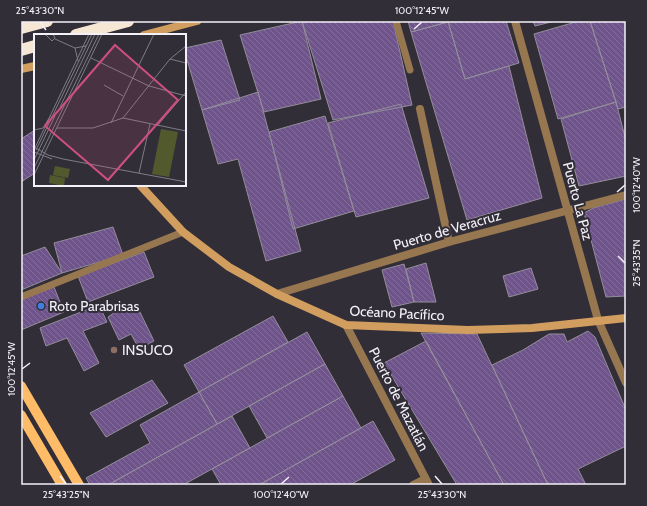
<svg xmlns="http://www.w3.org/2000/svg" width="647" height="506" font-family="Cabin,sans-serif">
  <style>
    .building { fill: url(#building-back-hatch); stroke: #938d9a }
    .lines { fill: none; stroke-linecap: round; stroke-linejoin: round }
    .lane { stroke: #977750; stroke-width: 7 }
    .street { stroke: #977750; stroke-width: 8 }
    .secondary { stroke: #d19e5f; stroke-width: 8 }
    .primary { stroke: #febc68; stroke-width: 10 }
    .highway { stroke: #f6e7d4; stroke-width: 12 }
    .ticks { fill: none; stroke: #f4f1f8; stroke-width: 1.5 }
    .shop-dot { fill: #3f7fe0; stroke: #322e38; stroke-width: 1.5 }
    .education-dot { fill: #8d6e63; stroke: #322e38; stroke-width: 1.5 }
    .labels { text-anchor: middle; stroke-width: 4; stroke-linejoin: round; paint-order: stroke }
    .street-label { font-size: 14px; fill: #f4f1f8; stroke: #322e38 }
    .poi-label { font-size: 14px; fill: #f4f1f8; stroke: #322e38; text-anchor: start }
    .inset-road { fill: none; stroke: #807c85; stroke-width: 1 }
    .view { fill: #ce4e82; fill-opacity: 0.15; stroke: #ce4e82; stroke-width: 2 }
    .inset-edge { fill: none; stroke: #f4f1f8; stroke-width: 2 }
    .neatline { fill: none; stroke: #f4f1f8; stroke-width: 1.5 }
    .ticks-label { font-size: 10px; text-anchor: middle; fill: #f4f1f8 }
  </style>
  <defs>
    <pattern id="building-back-hatch" width="6" height="6" patternUnits="userSpaceOnUse"><rect width="6" height="6" fill="#6e548a"/><path d="M-1 5l2 2M0 0l6 6M5-1l2 2" fill="none" stroke="#836d9b"/></pattern>
  </defs>
  <rect width="100%" height="100%" fill="#322e38"/>
  <path class="building" d="M 302,21 L 393,21 L 412,105 L 333,120 Z
    M 302,21 L 321,99 L 264,112 L 240,35 Z
    M 408,21 L 448,21 L 448,22 L 411,32 Z
    M 448,21 L 506,21 L 519,63 L 465,79 Z
    M 533,21 L 555,21 L 535,26 Z
    M 579,21 L 590,21 L 616,102 L 558,119 L 534,34 Z
    M 590,21 L 626,21 L 626,107 L 618,109 Z
    M 448,22 L 465,79 L 509,66 L 542,198 L 467,220 L 411,32 Z
    M 221,40 L 240,100 L 202,110 L 185,53 L 185,48 Z
    M 258,92 L 301,251 L 266,261 L 238,159 L 218,164 L 202,110 Z
    M 616,102 L 626,141 L 626,176 L 579,186 L 561,119 Z
    M 401,104 L 429,198 L 356,217 L 328,123 Z
    M 325,116 L 354,211 L 293,229 L 269,132 Z
    M 35,130 L 35,173 L 21,182 L 21,139 Z
    M 626,199 L 626,296 L 606,297 L 584,213 L 593,208 Z
    M 113,227 L 123,255 L 62,273 L 54,243 Z
    M 45,247 L 62,273 L 21,290 L 21,256 Z
    M 144,252 L 154,277 L 88,302 L 78,276 Z
    M 426,263 L 436,302 L 414,302 L 406,269 Z
    M 404,264 L 414,302 L 392,307 L 382,270 Z
    M 531,268 L 538,289 L 509,297 L 503,276 Z
    M 54,287 L 64,312 L 21,330 L 21,299 Z
    M 99,305 L 107,322 L 83,331 L 99,363 L 84,371 L 67,338 L 46,346 L 40,328 Z
    M 137,306 L 154,341 L 139,349 L 131,334 L 119,340 L 108,317 L 121,308 L 126,311 Z
    M 273,316 L 288,342 L 199,392 L 184,365 Z
    M 588,331 L 595,337 L 626,410 L 626,446 L 578,469 L 586,485 L 548,485 L 492,365 L 523,350 L 549,334 L 564,334 L 567,342 Z
    M 307,332 L 325,364 L 217,424 L 199,392 Z
    M 421,333 L 477,334 L 548,485 L 504,485 Z
    M 426,341 L 504,485 L 457,485 L 384,363 Z
    M 325,364 L 343,396 L 267,438 L 249,406 Z
    M 152,380 L 168,403 L 106,437 L 90,413 Z
    M 199,392 L 217,424 L 108,485 L 90,485 L 86,478 L 150,443 L 140,425 Z
    M 343,396 L 361,428 L 259,485 L 221,485 L 212,469 Z
    M 232,416 L 250,448 L 183,485 L 114,485 L 113,482 Z
    M 373,421 L 395,460 L 350,485 L 259,485 Z"/>
  <g class="lines">
    <path class="lane" d="M 396,21 L 410,70
      M 21,297 L 183,232"/>
    <path class="street" d="M 515,21 L 598,320 L 626,383
      M 420,109 L 449,242
      M 277,294 L 449,242 L 626,195
      M 346,325 L 429,485
      M 413,485 L 425,479"/>
    <path class="secondary" d="M 144,35 L 197,21
      M 21,69 L 35,66
      M 140,185 L 183,232 L 229,267 L 277,294 L 346,325 L 468,330 L 532,328 L 626,318"/>
    <path class="primary" d="M 21,386 L 79,485
      M 21,415 L 62,485"/>
    <path class="highway" d="M 21,28 L 47,21
      M 76,35 L 128,21
      M 21,50 L 35,46"/>
  </g>
  <path class="ticks" d="M 40,22 L 46,30M 414,29 L 422,22M 617,192 L 625,185M 618,256 L 625,263M 22,369 L 30,363M 60,476 L 66,484M 435,476 L 442,484M 281,484 L 289,477"/>
  <circle class="shop-dot" cx="41" cy="306" r="4"/>
  <circle class="education-dot" cx="114" cy="350" r="4"/>
  <g class="labels">
    <g class="street-label">
      <text transform="translate(578 201) rotate(75)" y="5">Puerto La Paz</text>
      <text transform="translate(447 230) rotate(-16)" y="5">Puerto de Veracruz</text>
      <text transform="translate(397 313) rotate(3)" y="5">Océano Pacífico</text>
      <text transform="translate(399 399) rotate(63)" y="5">Puerto de Mazatlán</text>
    </g>
    <g class="poi-label">
      <text x="49" y="311">Roto Parabrisas</text>
      <text x="122" y="355">INSUCO</text>
    </g>
  </g>
  <g transform="translate(34 34)">
    <rect width="152" height="152" fill="#322e38"/>
    <path d="M 127,95 L 144,98 L 135,143 L 118,140 Z" fill="#525a2d"/>
    <path d="M 21,132 L 36,135 L 34,144 L 19,141 ZM 16,141 L 31,144 L 30,152 L 15,149 Z" fill="#525a2d"/>
    <path class="inset-road" d="M 11,0 L 18,7 L 21,4 L 19,0M 21,5 L 41,14 L 52,12M 41,14 L 44,27M 57,24 L 115,52 L 152,62M 136,25 L 152,29M 70,51 L 89,62M 26,73 L 61,0M 89,84 L 152,97M 77,89 L 120,0M 123,92 L 152,58M 23,94 L 59,94 L 89,84 L 136,25 L 152,12M 0,96 L 9,94 L 17,81M 0,113 L 14,121 L 29,125 L 152,148M 0,116 L 55,0M 2,116 L 58,0M 0,118 L 18,125M 0,126 L 21,82M 0,134 L 65,0M 105,139 L 116,90M 0,141 L 68,0"/>
    <path class="view" d="M 81,11 L 144,66 L 74,146 L 11,92 Z"/>
    <rect width="152" height="152" class="inset-edge"/>
  </g>
  <rect width="647" height="506" fill="none" stroke="#322e38" stroke-width="44"/>
  <rect x="22" y="22" width="603" height="462" class="neatline"/>
  <g class="ticks-label">
    <text x="40" y="14">25°43'30"N</text>
    <text x="422" y="14">100°12'45"W</text>
    <text transform="translate(636 185) rotate(-90)" y="4">100°12'40"W</text>
    <text transform="translate(636 263) rotate(-90)" y="4">25°43'35"N</text>
    <text transform="translate(11 369) rotate(-90)" y="4">100°12'45"W</text>
    <text x="66" y="498">25°43'25"N</text>
    <text x="281" y="498">100°12'40"W</text>
    <text x="442" y="498">25°43'30"N</text>
  </g>
</svg>
